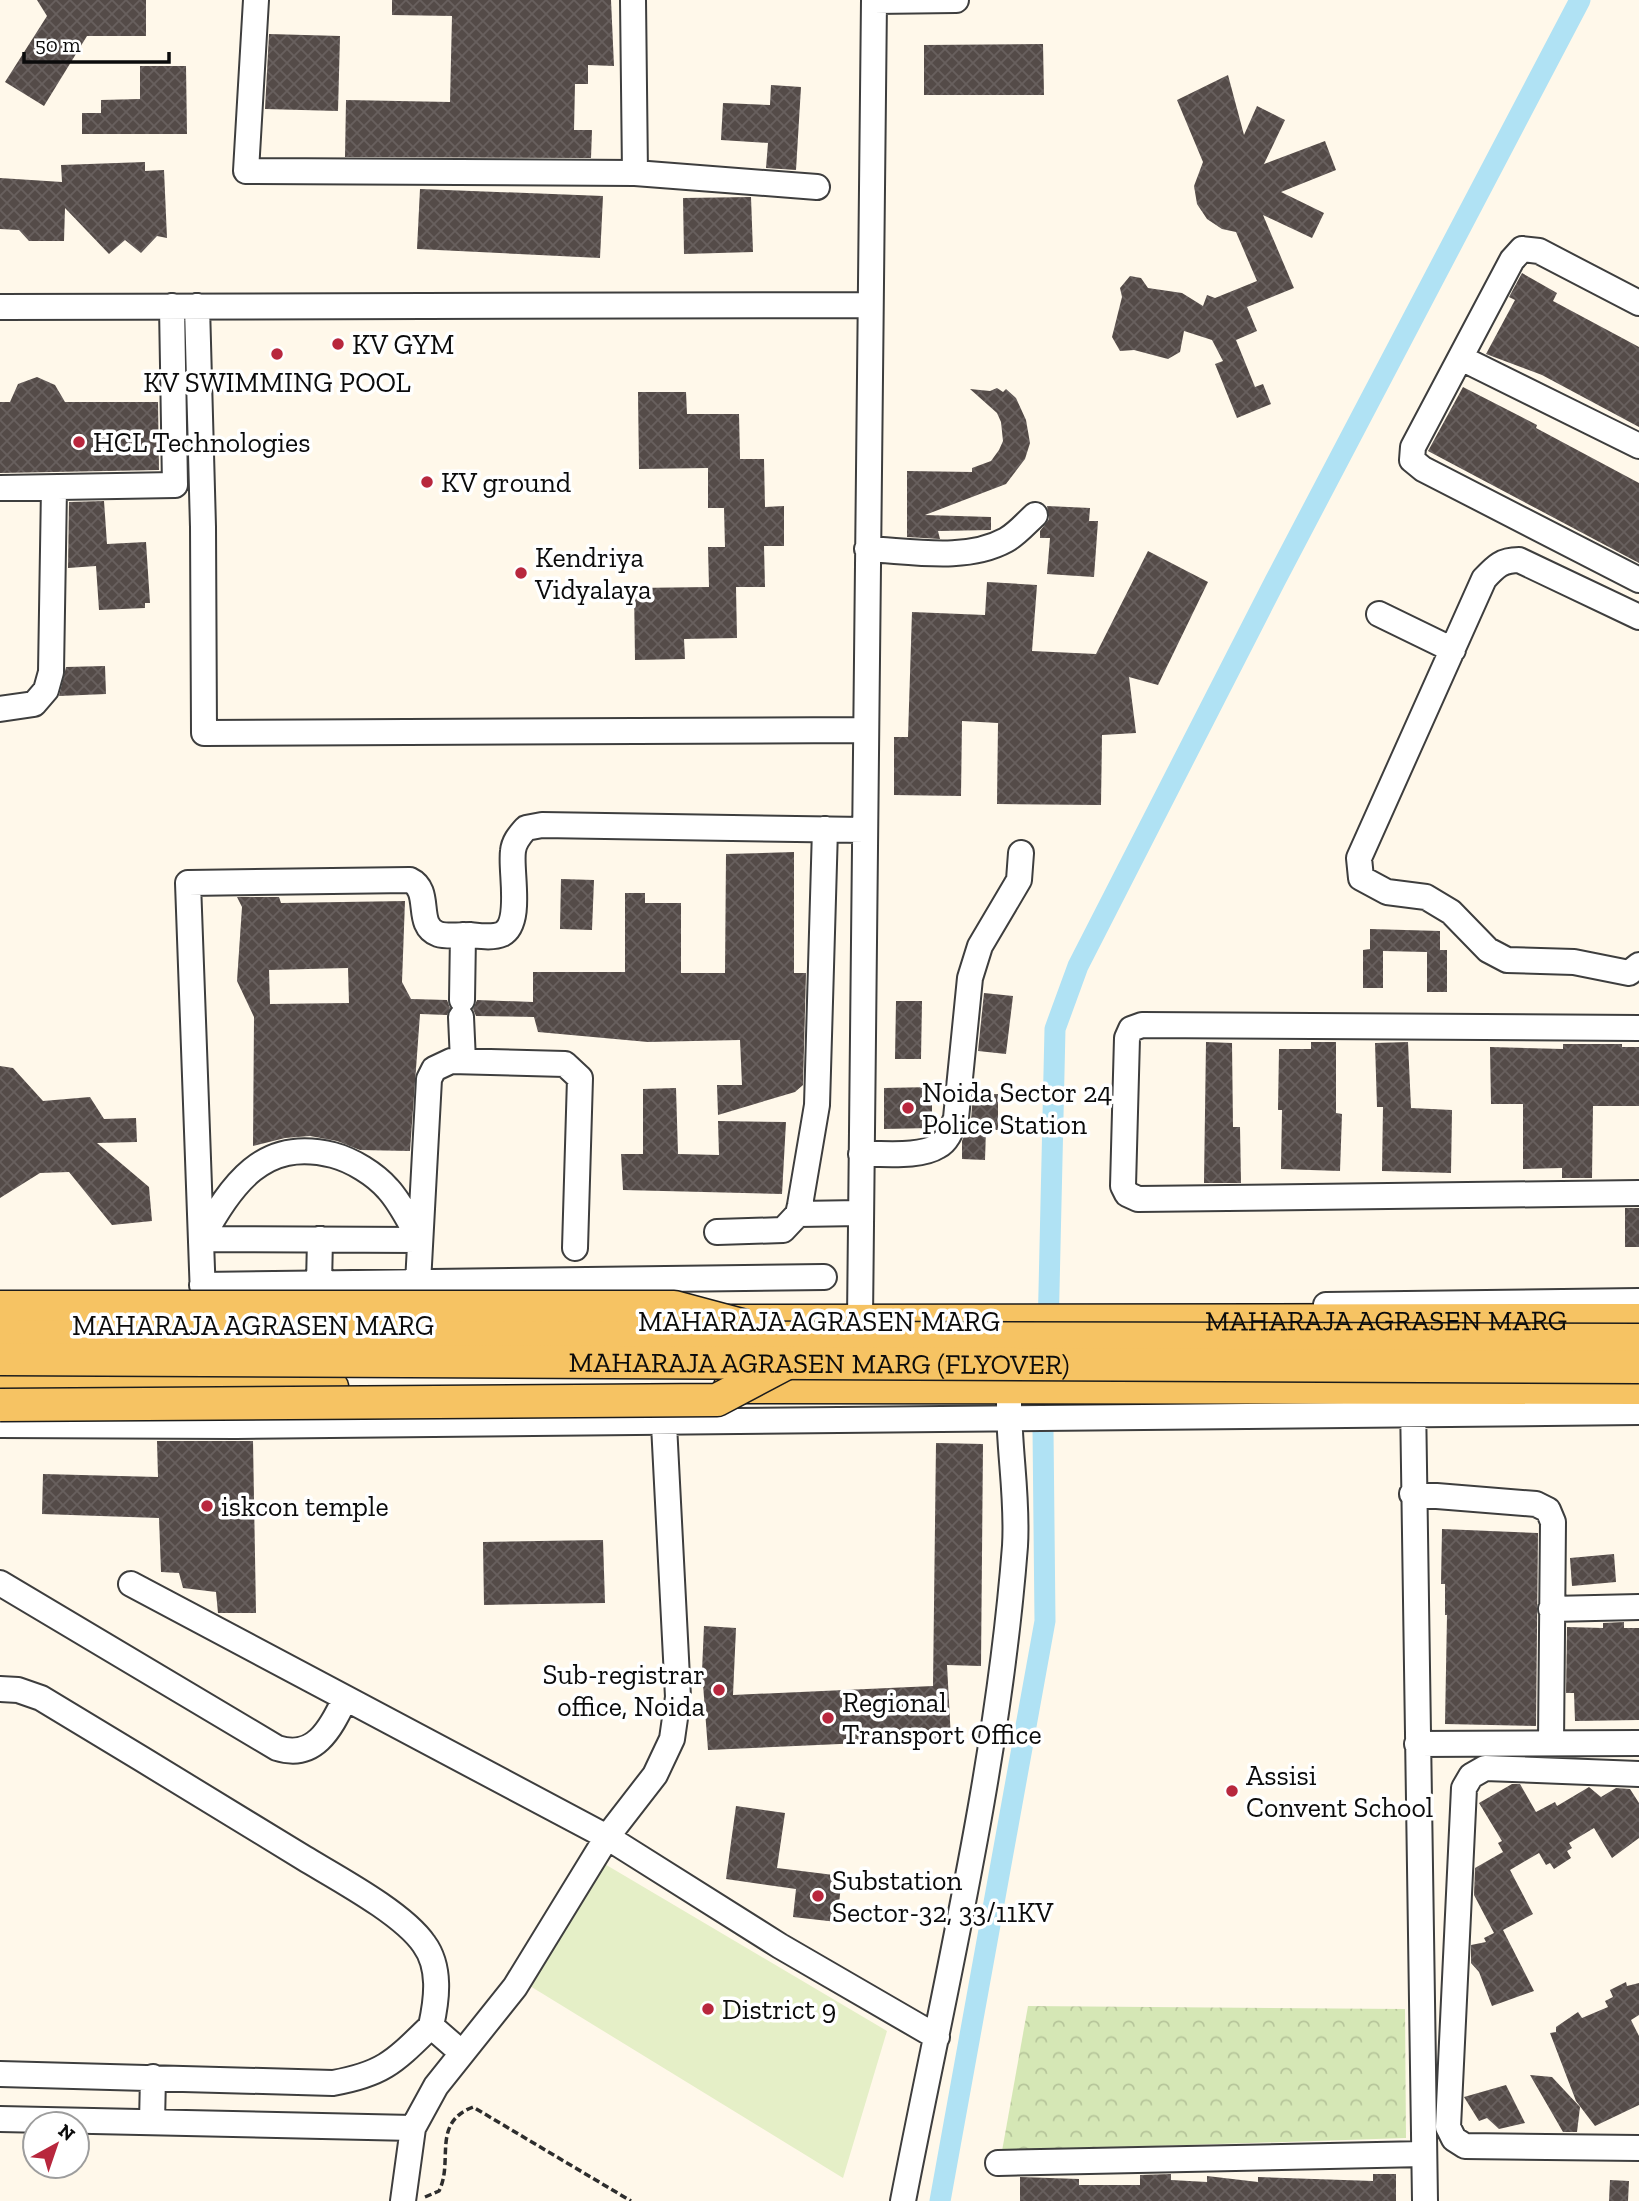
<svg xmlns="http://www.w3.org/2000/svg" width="1639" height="2201" font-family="'Zilla Slab',serif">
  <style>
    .park { fill: url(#park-crowns) }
    .pitch { fill: #e5efc7 }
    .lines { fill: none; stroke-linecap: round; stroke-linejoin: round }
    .canal { stroke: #b0e2f4; stroke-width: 21 }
    .building { fill: url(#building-cross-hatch); fill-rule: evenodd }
    .minor-casing { stroke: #3e3e3e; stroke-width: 28 }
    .major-casing { stroke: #1c1c1c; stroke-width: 35 }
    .path { stroke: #2d2d2d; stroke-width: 3.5; stroke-dasharray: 7 3.5; stroke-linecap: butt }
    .minor { stroke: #fff; stroke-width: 24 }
    .major { stroke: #f6c363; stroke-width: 32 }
    .major-bridge-casing { stroke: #1c1c1c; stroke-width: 35; stroke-linecap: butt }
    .major-bridge { stroke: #f6c363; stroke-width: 32 }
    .poi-dot { fill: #b8273d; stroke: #fff; stroke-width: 2.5 }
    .labels { text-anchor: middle; stroke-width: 7; stroke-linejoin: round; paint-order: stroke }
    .poi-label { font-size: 28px; fill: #0b0b0b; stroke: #fff; text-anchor: start }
    .street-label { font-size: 28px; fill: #0b0b0b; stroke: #fff }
  </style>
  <defs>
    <pattern id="park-crowns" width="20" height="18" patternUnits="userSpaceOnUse" patternTransform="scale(1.75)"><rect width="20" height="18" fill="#d5e7b5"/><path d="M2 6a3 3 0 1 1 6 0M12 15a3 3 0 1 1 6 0" fill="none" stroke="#b6c59a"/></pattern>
    <pattern id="building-cross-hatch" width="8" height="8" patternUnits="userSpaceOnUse" patternTransform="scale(1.75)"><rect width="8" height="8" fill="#544b48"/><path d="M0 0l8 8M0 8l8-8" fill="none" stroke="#68605e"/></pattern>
  </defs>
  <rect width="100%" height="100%" fill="#fff8ea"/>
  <path class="park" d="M 1028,2006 L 1405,2009 L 1406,2138 L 1002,2151 Z"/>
  <path class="pitch" d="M 603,1863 L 887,2031 L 843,2178 L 530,1986 Z"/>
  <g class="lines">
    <path class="canal" d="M 1048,1334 L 1055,1029 L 1078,966 L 1275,581 L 1580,0
      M 940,2201 L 1045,1621 L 1043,1429"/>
  </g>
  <path class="building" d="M 37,0 L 146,0 L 146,36 L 87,36 L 44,106 L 5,82 L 47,16 Z
    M 392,0 L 611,0 L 614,66 L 588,65 L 588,84 L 575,84 L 574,130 L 592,130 L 591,158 L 345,157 L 346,100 L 450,102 L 452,16 L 392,15 Z
    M 269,34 L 340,36 L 338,111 L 265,109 Z
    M 1043,44 L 1044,95 L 924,95 L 924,45 Z
    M 140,66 L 186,66 L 187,134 L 82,134 L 82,113 L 101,113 L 101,100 L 140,99 Z
    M 1228,75 L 1244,135 L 1257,106 L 1285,120 L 1264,164 L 1325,141 L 1336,170 L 1281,192 L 1324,213 L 1312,238 L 1263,215 L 1294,288 L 1247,307 L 1257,331 L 1236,340 L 1255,387 L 1263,384 L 1271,404 L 1237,418 L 1215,364 L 1223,361 L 1212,340 L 1184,331 L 1180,352 L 1168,359 L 1134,350 L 1120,351 L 1112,337 L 1122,297 L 1120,288 L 1130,276 L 1141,278 L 1148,288 L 1182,293 L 1203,306 L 1207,295 L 1215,298 L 1257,281 L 1236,232 L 1222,229 L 1207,219 L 1197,204 L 1194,186 L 1203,162 L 1177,100 Z
    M 771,85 L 801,87 L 796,170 L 766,168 L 768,143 L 721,140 L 723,103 L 770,105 Z
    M 145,162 L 145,171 L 164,170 L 167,238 L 157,236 L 141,253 L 125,240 L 109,254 L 65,208 L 64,241 L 29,241 L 19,230 L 0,229 L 0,178 L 62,182 L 61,165 Z
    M 420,189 L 603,196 L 600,258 L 417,249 Z
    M 751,197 L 753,252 L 684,254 L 683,198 Z
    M 1522,273 L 1557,293 L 1553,301 L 1639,347 L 1639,427 L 1542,375 L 1486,354 L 1515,300 L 1509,297 Z
    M 37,377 L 55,385 L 65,402 L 158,402 L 159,470 L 0,473 L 0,402 L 10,402 L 18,384 Z
    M 1463,387 L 1537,425 L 1536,428 L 1639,483 L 1639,563 L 1428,451 Z
    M 997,388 L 1003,392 L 1006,389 L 1016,398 L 1026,420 L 1030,443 L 1025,459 L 1006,484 L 925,515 L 991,517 L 991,530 L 938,531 L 940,539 L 907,537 L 907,471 L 972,472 L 972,468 L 991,461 L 999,450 L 1003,441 L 1001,422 L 997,413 L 970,389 L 990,391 Z
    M 638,392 L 686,392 L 687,414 L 739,414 L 740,459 L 764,459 L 765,507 L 784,506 L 784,546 L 764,546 L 765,587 L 736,587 L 737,638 L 684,639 L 685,659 L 635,660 L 634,588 L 709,587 L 708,547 L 725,547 L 724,508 L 708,508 L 708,468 L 639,469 Z
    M 104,501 L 107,544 L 146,542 L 150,603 L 145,603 L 145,608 L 99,610 L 96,566 L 68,568 L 69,502 Z
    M 1047,506 L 1090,508 L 1089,521 L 1098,521 L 1094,577 L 1047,574 L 1050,538 L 1040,538 L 1040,531 L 1049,519 Z
    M 1148,551 L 1208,582 L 1158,685 L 1129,677 L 1136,733 L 1102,735 L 1101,805 L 997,804 L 998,723 L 962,721 L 961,796 L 894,795 L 894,737 L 908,737 L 912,612 L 985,615 L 987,582 L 1037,585 L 1032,651 L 1096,654 Z
    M 105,666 L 106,694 L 59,696 L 66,667 Z
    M 794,852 L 794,973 L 806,973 L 803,1085 L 795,1092 L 718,1115 L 717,1085 L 742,1085 L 740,1040 L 648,1042 L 538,1032 L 534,1017 L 476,1016 L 473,1009 L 477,1000 L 533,1002 L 533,972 L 625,972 L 625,893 L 645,893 L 645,903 L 681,903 L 681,973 L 725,973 L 726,854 Z
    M 561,879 L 594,880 L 592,930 L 560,929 Z
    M 237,897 L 279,897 L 281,903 L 405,901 L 402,982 L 411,999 L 447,1000 L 450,1008 L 447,1015 L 420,1014 L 410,1151 L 360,1150 L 337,1141 L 310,1136 L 285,1138 L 253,1146 L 254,1017 L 237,981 L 242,907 ZM 348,968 L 349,1003 L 270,1004 L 269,970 Z
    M 1370,929 L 1440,931 L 1440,950 L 1447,950 L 1447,992 L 1427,992 L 1427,952 L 1383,951 L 1383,988 L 1363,988 L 1363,950 L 1370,949 Z
    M 984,993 L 1013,996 L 1006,1054 L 978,1051 Z
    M 896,1001 L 922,1001 L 921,1059 L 895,1059 Z
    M 1206,1042 L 1232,1043 L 1233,1127 L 1240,1127 L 1241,1183 L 1204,1183 Z
    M 1311,1042 L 1336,1042 L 1336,1113 L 1342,1114 L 1340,1171 L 1281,1169 L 1282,1110 L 1278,1110 L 1279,1049 L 1311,1049 Z
    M 1408,1042 L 1411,1108 L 1452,1110 L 1451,1173 L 1382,1171 L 1383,1107 L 1377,1107 L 1375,1043 Z
    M 1563,1044 L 1622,1044 L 1622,1047 L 1639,1047 L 1639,1106 L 1593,1106 L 1592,1178 L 1562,1178 L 1562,1168 L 1523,1169 L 1523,1104 L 1491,1104 L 1490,1047 L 1563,1049 Z
    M 0,1066 L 13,1068 L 43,1101 L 90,1097 L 104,1119 L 136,1118 L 137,1142 L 97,1143 L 149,1187 L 152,1221 L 112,1225 L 69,1172 L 40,1173 L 0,1198 Z
    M 932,1087 L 932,1128 L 884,1129 L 884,1088 Z
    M 676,1088 L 678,1154 L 719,1155 L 718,1121 L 786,1122 L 782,1194 L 623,1190 L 621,1154 L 643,1154 L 643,1089 Z
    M 973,1094 L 998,1094 L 998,1130 L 986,1130 L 985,1160 L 962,1159 L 962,1141 L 971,1120 Z
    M 1625,1208 L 1639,1208 L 1639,1247 L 1625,1247 Z
    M 157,1441 L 253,1441 L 256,1613 L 218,1613 L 216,1592 L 183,1588 L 179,1573 L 161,1572 L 159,1518 L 42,1514 L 43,1474 L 158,1477 Z
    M 936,1443 L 983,1444 L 981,1666 L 947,1665 L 951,1739 L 708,1750 L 702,1671 L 704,1626 L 736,1628 L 733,1695 L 933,1686 Z
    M 1442,1529 L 1538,1533 L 1536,1726 L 1445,1724 L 1447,1615 L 1445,1615 L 1445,1584 L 1441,1584 Z
    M 603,1540 L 605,1603 L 484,1605 L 483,1542 Z
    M 1614,1554 L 1616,1582 L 1572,1586 L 1570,1558 Z
    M 1624,1622 L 1624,1628 L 1639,1628 L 1639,1720 L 1575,1721 L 1574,1693 L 1566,1693 L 1567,1627 L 1603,1628 L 1603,1623 Z
    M 1512,1784 L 1520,1784 L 1536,1812 L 1555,1802 L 1557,1806 L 1589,1787 L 1601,1797 L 1616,1788 L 1630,1789 L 1639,1803 L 1639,1838 L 1612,1858 L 1594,1828 L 1569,1843 L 1572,1848 L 1567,1851 L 1571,1858 L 1554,1869 L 1550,1863 L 1546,1865 L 1539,1853 L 1510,1870 L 1533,1914 L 1503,1930 L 1534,1991 L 1492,2006 L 1479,1972 L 1471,1963 L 1471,1945 L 1486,1942 L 1484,1938 L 1494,1933 L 1474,1895 L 1475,1868 L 1503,1852 L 1498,1843 L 1502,1841 L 1479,1803 Z
    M 736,1806 L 785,1813 L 777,1868 L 842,1876 L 837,1922 L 793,1917 L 796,1889 L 726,1879 Z
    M 1626,1982 L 1627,1986 L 1639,1983 L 1639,2015 L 1631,2020 L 1639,2036 L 1639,2105 L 1595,2126 L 1576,2101 L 1550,2033 L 1556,2032 L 1556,2027 L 1578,2012 L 1582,2018 L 1608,2007 L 1605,2001 L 1613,1997 L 1610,1990 Z
    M 1530,2075 L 1552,2077 L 1580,2107 L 1577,2132 L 1563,2132 Z
    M 1506,2085 L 1525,2123 L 1499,2129 L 1487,2118 L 1479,2121 L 1464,2097 Z
    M 1171,2174 L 1171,2180 L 1207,2182 L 1207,2176 L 1258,2182 L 1258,2177 L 1373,2181 L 1373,2174 L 1396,2174 L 1396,2201 L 1020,2201 L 1020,2177 L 1079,2179 L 1079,2185 L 1140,2185 L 1140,2175 Z
    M 1610,2180 L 1629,2181 L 1628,2201 L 1609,2201 Z"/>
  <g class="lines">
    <g class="minor-casing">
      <path id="minor" d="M 256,0 L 246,171 L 635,173 L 817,187
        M 633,0 L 635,173
        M 874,1 L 956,0
        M 1639,303 L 1539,251 L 1522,249 L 1512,260 L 1413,447 L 1412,460 L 1423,469 L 1639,580
        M 197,306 L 203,527 L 204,733 L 865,730
        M 0,307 L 870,305
        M 1461,358 L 1639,446
        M 0,488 L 175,485 L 172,306
        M 867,549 C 911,551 966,562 1006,540 C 1017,534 1026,523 1035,515
        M 1379,614 L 1453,650
        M 1639,617 L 1519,560 C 1502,560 1496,566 1484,579 L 1359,858 L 1361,878 L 1387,892 L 1426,897 L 1451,912 L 1488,950 L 1507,960 L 1574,962 L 1629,973 L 1639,965
        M 0,709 L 34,704 L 46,690 L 51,672 L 54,488
        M 462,1000 L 463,935
        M 461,1017 L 463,1061
        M 1639,1028 L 1142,1025 L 1131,1029 L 1127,1038 L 1123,1186 L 1127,1194 L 1138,1199 L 1639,1193
        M 861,1154 C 883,1153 919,1158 938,1146 C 948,1141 952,1128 956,1118 L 970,978 L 980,946 L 1019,880 L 1021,853
        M 798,1214 L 860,1213
        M 717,1232 L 783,1230 L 798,1214 L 800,1205 L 817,1105 L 825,829
        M 201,1239 C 232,1185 262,1137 333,1155 C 352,1160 375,1174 388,1189 C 401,1203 410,1223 420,1240
        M 201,1239 L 420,1240
        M 418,1283 L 429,1079 L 434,1069 L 451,1061 L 565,1064 L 580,1078 L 575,1248
        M 319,1284 L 320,1239
        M 202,1285 L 824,1277
        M 1326,1305 L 1639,1301
        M 860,1319 L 874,0
        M 204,1324 L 188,883 L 410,880 C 433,891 414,925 438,934 C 447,937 460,935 470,935 C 480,936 493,938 502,934 C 523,923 510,871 513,851 C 514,841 520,835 526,828 L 542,825 L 864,830
        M 1413,1400 L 1425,2201
        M 0,1425 L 236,1426 L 1639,1412
        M 1412,1494 L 1536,1504 L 1548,1510 L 1553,1522 L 1551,1743
        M 0,1583 L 277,1748 C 315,1760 330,1729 345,1699
        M 131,1584 L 607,1837 L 780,1946 L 937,2037
        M 1551,1609 L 1639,1607
        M 0,1689 L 18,1690 L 41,1698 C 129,1751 216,1804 304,1858 C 337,1878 403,1913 424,1944 C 441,1967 437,1999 431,2026 L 462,2053
        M 1417,1744 L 1639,1743
        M 1639,1774 L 1485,1768 L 1471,1776 L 1464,1788 L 1448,2127 L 1454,2139 L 1465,2146 L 1639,2148
        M 0,2074 L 333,2083 C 384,2074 395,2061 431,2026
        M 0,2119 L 413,2128
        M 152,2122 L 153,2077
        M 998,2163 L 1424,2154
        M 403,2201 L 413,2128 L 436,2086 L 515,1987 L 607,1837 L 655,1775 L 672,1739 L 678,1697 L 663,1405
        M 903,2201 C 945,1984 998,1767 1015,1546 C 1018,1498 1009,1452 1009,1403"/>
    </g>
    <g class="major-casing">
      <g id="major">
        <path id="s1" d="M 716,1321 L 1639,1320"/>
        <path d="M 0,1387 L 332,1387"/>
        <path d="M 730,1387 L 1639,1388"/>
      </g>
    </g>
    <path class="path" d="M 425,2197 L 439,2191 C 454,2161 431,2123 473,2107 L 631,2201"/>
    <use href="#minor" class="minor"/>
    <use href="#major" class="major"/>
    <g class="major-bridge-casing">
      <g id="major-bridge">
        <path d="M 0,1307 L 674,1307 L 745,1326"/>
        <path d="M 0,1336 L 1639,1340"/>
        <path id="s2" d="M 0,1359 L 1639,1367"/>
        <path d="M 0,1405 L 717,1400 L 785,1364"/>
      </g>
    </g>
    <use href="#major-bridge" class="major-bridge"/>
  </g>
  <g class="poi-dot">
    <circle cx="338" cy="344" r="7"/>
    <circle cx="277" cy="354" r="7"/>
    <circle cx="79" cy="442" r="7"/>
    <circle cx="427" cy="482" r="7"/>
    <circle cx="521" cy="573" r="7"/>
    <circle cx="908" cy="1108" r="7"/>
    <circle cx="207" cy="1506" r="7"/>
    <circle cx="719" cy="1690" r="7"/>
    <circle cx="828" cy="1718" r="7"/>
    <circle cx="1232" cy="1791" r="7"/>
    <circle cx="818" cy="1896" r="7"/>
    <circle cx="708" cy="2009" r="7"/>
  </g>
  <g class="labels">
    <g class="poi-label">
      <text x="352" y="354">KV GYM</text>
      <text x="277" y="392" text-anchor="middle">KV SWIMMING POOL</text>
      <text x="93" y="452">HCL Technologies</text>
      <text x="441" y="492">KV ground</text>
      <text x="535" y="567">Kendriya<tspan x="535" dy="32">Vidyalaya</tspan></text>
      <text x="922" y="1102">Noida Sector 24<tspan x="922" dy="32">Police Station</tspan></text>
      <text x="221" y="1516">iskcon temple</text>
      <text x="705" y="1684" text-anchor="end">Sub-registrar<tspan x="705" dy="32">office, Noida</tspan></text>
      <text x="842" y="1712">Regional<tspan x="842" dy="32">Transport Office</tspan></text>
      <text x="1246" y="1785">Assisi<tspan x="1246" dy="32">Convent School</tspan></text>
      <text x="832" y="1890">Substation<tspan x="832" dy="32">Sector-32, 33/11KV</tspan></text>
      <text x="722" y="2019">District 9</text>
    </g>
    <g class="street-label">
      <text dy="10" stroke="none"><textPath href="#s1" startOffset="670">MAHARAJA AGRASEN MARG</textPath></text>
      <text x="819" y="1331">MAHARAJA AGRASEN MARG</text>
      <text x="253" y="1335">MAHARAJA AGRASEN MARG</text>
      <text dy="10" stroke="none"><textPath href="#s2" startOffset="819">MAHARAJA AGRASEN MARG (FLYOVER)</textPath></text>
    </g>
  </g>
  <g transform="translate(56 2145) rotate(40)"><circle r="33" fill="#ffffff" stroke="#9d9d9d" stroke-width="2"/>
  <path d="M0-5L12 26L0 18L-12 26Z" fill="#b8273d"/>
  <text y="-10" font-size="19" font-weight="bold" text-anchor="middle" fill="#0b0b0b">N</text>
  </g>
  <path d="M24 52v10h145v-10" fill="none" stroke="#0b0b0b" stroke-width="3.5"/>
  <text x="35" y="52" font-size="21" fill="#0b0b0b" stroke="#ffffff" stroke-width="5" paint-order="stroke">50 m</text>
</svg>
